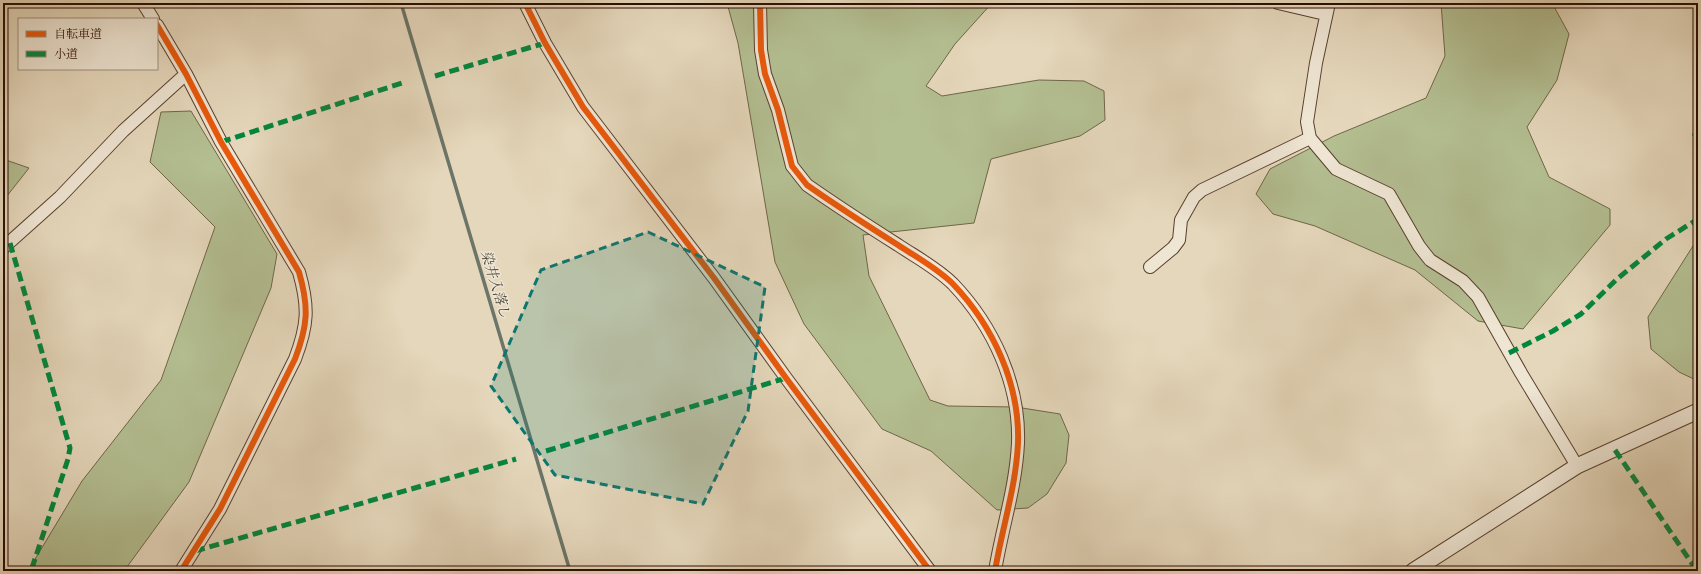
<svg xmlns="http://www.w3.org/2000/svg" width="1701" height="574" font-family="'IM FELL Double Pica','Noto Serif JP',serif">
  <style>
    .green { fill: #b3be91; stroke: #6f6648 }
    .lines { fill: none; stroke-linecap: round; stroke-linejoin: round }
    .stream { stroke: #6b7568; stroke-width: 3.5 }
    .minor-casing { stroke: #5a402f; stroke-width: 14 }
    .tertiary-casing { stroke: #5a402f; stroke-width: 17 }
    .minor { stroke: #eee5d3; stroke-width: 12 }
    .tertiary { stroke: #eee5d3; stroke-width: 15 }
    .quiet { stroke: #00873e; stroke-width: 5; stroke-dasharray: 10 5; stroke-linecap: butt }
    .cycleway-casing { stroke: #eee5d3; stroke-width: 8 }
    .cycleway { stroke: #e8590c; stroke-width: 6 }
    .marked { fill: #0f766e; fill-opacity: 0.2; stroke: #0f766e; stroke-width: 3; stroke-dasharray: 8 5; stroke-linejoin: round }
    .labels { text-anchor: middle; stroke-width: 3; stroke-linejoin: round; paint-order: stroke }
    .water-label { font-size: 14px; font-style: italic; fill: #504a3d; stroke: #eee5d3 }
  </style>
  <rect width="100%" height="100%" fill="#e5d7bb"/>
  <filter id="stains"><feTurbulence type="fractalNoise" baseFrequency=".005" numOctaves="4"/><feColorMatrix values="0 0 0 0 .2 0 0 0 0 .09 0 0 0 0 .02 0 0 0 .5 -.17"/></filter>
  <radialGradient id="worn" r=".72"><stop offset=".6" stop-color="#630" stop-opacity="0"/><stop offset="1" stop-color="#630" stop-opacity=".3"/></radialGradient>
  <path class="green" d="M 727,3 L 992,3 L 955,44 L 926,86 L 942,96 L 1039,80 L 1084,81 L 1104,91 L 1105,120 L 1080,136 L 991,159 L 974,223 L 863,235 L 869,276 L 930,400 L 948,406 L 1016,407 L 1060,414 L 1069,435 L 1066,463 L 1047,494 L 1028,508 L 997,510 L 931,451 L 882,429 L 804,324 L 775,262 L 738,43 Z
    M 1441,3 L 1552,3 L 1569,34 L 1557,80 L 1527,127 L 1549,177 L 1610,209 L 1610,225 L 1523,329 L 1478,321 L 1415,270 L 1315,226 L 1273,214 L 1256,194 L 1270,169 L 1334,136 L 1426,98 L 1445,56 Z
    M 191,111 L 277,254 L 271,288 L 189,482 L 124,571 L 28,571 L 82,481 L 161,380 L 215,227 L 150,162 L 161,112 Z
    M 3,159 L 29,168 L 3,201 Z
    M 1698,238 L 1698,381 L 1679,372 L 1651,349 L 1648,317 Z"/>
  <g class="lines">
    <path class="stream" d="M 401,3 L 570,571"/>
    <g class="minor-casing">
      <path id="minor" d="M 143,3 L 153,19
        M 525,3 L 545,43 L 583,107 L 714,278 L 786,378 L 930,571
        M 760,3 L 761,50 L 765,74 L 778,110 L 792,166 L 807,185 C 837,206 868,226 898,245 C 916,257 937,268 953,284 C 993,326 1020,384 1018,443 C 1016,487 1002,528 995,571
        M 1278,3 L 1325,14
        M 1329,3 L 1316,63 L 1307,122 L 1310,138 L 1336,169 L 1389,194 L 1419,246 L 1430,260 L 1463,281 L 1478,297 L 1521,373 L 1577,466
        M 157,25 L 186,74 L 221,142 L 299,272 C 309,307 308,325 295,359 L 220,509 L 181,571
        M 3,248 L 60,197 L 123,131 L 186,74
        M 1150,267 L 1173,248 L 1179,240 L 1181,220 L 1194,197 L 1202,190 L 1310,138"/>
    </g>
    <g class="tertiary-casing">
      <path id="tertiary" d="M 1413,571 L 1577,466 L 1698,411"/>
    </g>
    <use href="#minor" class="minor"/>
    <use href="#tertiary" class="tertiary"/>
    <path class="quiet" d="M 435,76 L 545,43
      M 1698,127 L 1694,137 L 1698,141
      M 221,142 L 402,83
      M 10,243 L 70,448 L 68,459 L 31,571
      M 1509,353 L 1553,331 L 1581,314 L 1617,279 L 1666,239 L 1698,219
      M 1615,450 L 1697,571
      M 546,451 L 786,378
      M 195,551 L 516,459"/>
    <g class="cycleway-casing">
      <path id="cycleway" d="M 525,3 L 545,43 L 583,107 L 714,278 L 786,378 L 930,571
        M 760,3 L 761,50 L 765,74 L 778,110 L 792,166 L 807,185 C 837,206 868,226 898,245 C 916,257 937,268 953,284 C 993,326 1020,384 1018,443 C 1016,487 1002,528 995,571
        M 157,25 L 186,74 L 221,142 L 299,272 C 309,307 308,325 295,359 L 220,509 L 181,571"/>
    </g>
    <use href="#cycleway" class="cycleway"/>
  </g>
  <path class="marked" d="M 648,232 L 765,287 L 748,411 L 703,504 L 555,475 L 491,386 L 541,270 Z"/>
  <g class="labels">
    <g class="water-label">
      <text transform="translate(496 284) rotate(73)" y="5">染井入落し</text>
    </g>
  </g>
  <rect width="1701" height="574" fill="none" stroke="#e5d7bb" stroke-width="16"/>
  <rect x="4" y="4" width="1693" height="566" fill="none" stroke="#2b0d00" stroke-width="2"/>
  <rect x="8" y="8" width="1685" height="558" fill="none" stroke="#2b0d00"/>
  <rect x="18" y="18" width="140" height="52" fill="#eee5d3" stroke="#a08f7f"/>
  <rect x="26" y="31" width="20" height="6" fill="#e8590c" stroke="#a08f7f"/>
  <text x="54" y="38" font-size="12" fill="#2b0d00">自転車道</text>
  <rect x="26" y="51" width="20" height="6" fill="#00873e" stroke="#a08f7f"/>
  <text x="54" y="58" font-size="12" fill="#2b0d00">小道</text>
  <rect width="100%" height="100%" filter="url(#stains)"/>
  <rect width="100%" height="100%" fill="url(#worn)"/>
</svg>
